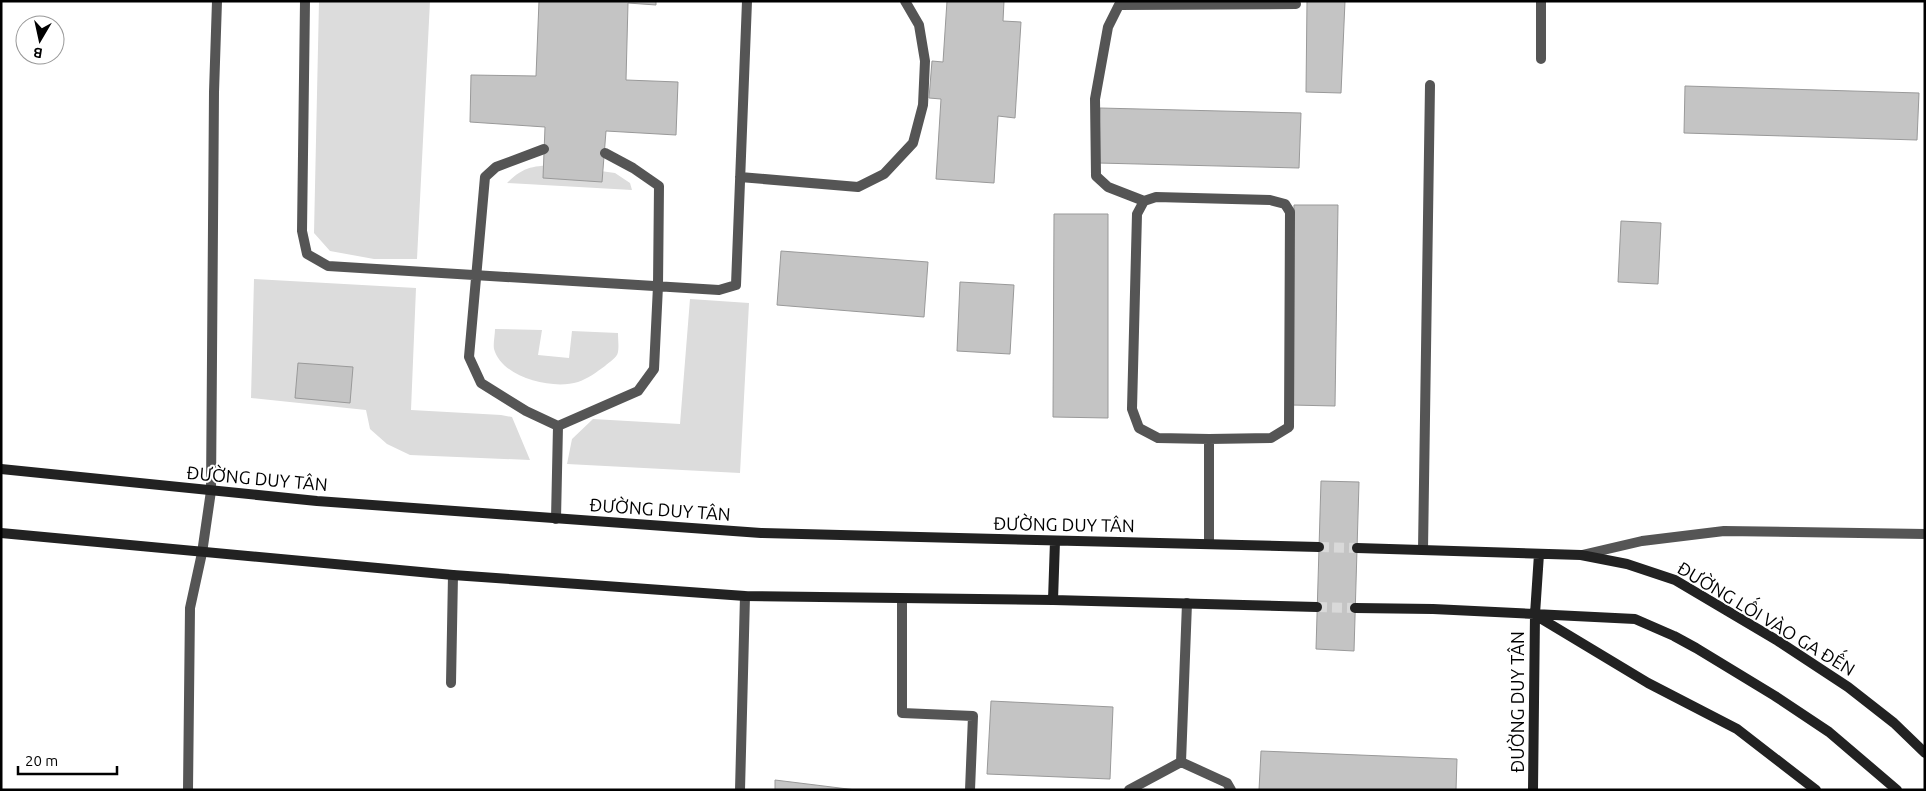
<svg xmlns="http://www.w3.org/2000/svg" width="1926" height="791" font-family="Ubuntu,sans-serif">
  <style>
    .green { fill: #dcdcdc }
    .building { fill: #c4c4c4; stroke: #999 }
    .lines { fill: none; stroke-linecap: round; stroke-linejoin: round }
    .secondary-tunnel { stroke: #d9d9d9; stroke-width: 10; stroke-dasharray: 10 5; stroke-linecap: butt }
    .lane { stroke: #555; stroke-width: 10 }
    .secondary { stroke: #222; stroke-width: 10 }
    .labels { text-anchor: middle; stroke-width: 4; stroke-linejoin: round; paint-order: stroke }
    .street-label { font-size: 18px; fill: #000; stroke: #fff }
  </style>
  <rect width="100%" height="100%" fill="#fff"/>
  <path class="green" d="M 319,1 L 430,1 L 417,259 L 374,259 L 330,251 L 314,233 Z
    M 557,165 L 615,173 L 630,183 L 632,190 L 507,183 C 524,166 534,166 557,165 Z
    M 254,279 L 416,288 L 411,410 L 501,415 L 512,417 L 530,460 L 410,455 L 387,444 L 370,429 L 366,410 L 251,398 Z
    M 690,299 L 749,303 L 740,473 L 567,464 L 572,439 L 593,419 L 680,424 Z
    M 495,329 L 542,330 L 538,355 L 569,358 L 572,331 L 618,333 C 618,339 619,347 618,352 C 617,358 609,362 605,366 C 597,372 587,379 578,382 C 553,390 502,378 494,349 C 493,344 495,335 495,329 Z"/>
  <path class="building" d="M 539,1 L 656,1 L 656,5 L 628,3 L 626,80 L 678,82 L 676,135 L 606,131 L 602,182 L 543,178 L 545,127 L 470,122 L 471,75 L 536,76 Z
    M 947,1 L 1004,1 L 1003,21 L 1021,22 L 1015,118 L 998,116 L 994,183 L 936,179 L 941,99 L 929,98 L 932,61 L 943,62 Z
    M 1307,1 L 1345,1 L 1341,93 L 1306,92 Z
    M 1685,86 L 1919,93 L 1917,140 L 1684,133 Z
    M 1100,108 L 1301,113 L 1299,168 L 1098,163 Z
    M 1294,205 L 1338,205 L 1335,406 L 1291,405 Z
    M 1054,214 L 1108,214 L 1108,418 L 1053,417 Z
    M 1621,221 L 1661,223 L 1658,284 L 1618,282 Z
    M 781,251 L 928,262 L 924,317 L 777,305 Z
    M 960,282 L 1014,285 L 1010,354 L 957,351 Z
    M 298,363 L 353,367 L 350,403 L 295,398 Z
    M 1321,481 L 1359,482 L 1354,651 L 1316,649 Z
    M 991,701 L 1113,707 L 1110,779 L 987,774 Z
    M 1261,751 L 1457,759 L 1456,790 L 1259,790 Z
    M 775,780 L 856,790 L 775,790 Z"/>
  <g class="lines">
    <path class="secondary-tunnel" d="M 1319,547 L 1357,548
      M 1317,607 L 1355,608"/>
    <path class="lane" d="M 305,1 L 302,231 L 307,254 L 328,266 L 719,290 L 736,285 L 747,1
      M 1541,59 L 1541,1
      M 544,149 L 496,167 L 485,177 L 469,357 L 481,383 L 526,411 L 558,426
      M 740,177 L 858,187 L 884,174 L 913,143 L 923,105 L 925,61 L 919,25 L 905,1
      M 1144,201 L 1156,197 L 1270,200 L 1285,204 L 1290,212 L 1289,427 L 1271,438 L 1209,439
      M 556,519 L 558,426 L 638,391 L 654,369 L 658,286 L 659,186 L 633,168 L 605,153
      M 1209,544 L 1209,439 L 1158,438 L 1139,428 L 1132,409 L 1137,214 L 1144,201 L 1108,187 L 1096,176 L 1095,99 L 1108,27 L 1119,5 L 1296,4
      M 1423,550 L 1430,85
      M 1582,555 L 1642,541 L 1724,531 L 1925,534
      M 902,599 L 902,713 L 973,716 L 970,790
      M 1187,603 L 1181,762 L 1227,783 L 1231,790
      M 451,683 L 453,575
      M 188,790 L 190,608 L 202,553 L 211,491 L 214,92 L 217,1
      M 740,790 L 745,596
      M 1129,790 L 1181,762"/>
    <path class="secondary" d="M 1,469 L 317,501 L 761,533 L 1319,547
      M 1,533 L 453,575 L 745,596 L 1053,600 L 1317,607
      M 1357,548 L 1581,555 L 1627,564 L 1675,580 L 1778,641 L 1848,687 L 1894,723 L 1925,753
      M 1053,600 L 1055,541
      M 1355,608 L 1433,609 L 1635,619 L 1674,636 L 1696,648 L 1775,696 L 1829,732 L 1897,790
      M 1535,615 L 1648,683 L 1737,729 L 1816,790
      M 1533,790 L 1535,614 L 1539,554"/>
  </g>
  <g class="labels">
    <g class="street-label">
      <text transform="translate(257 479) rotate(5)" y="6">ĐƯỜNG DUY TÂN</text>
      <text transform="translate(660 510) rotate(4)" y="6">ĐƯỜNG DUY TÂN</text>
      <text transform="translate(1064 525) rotate(1)" y="6">ĐƯỜNG DUY TÂN</text>
      <text transform="translate(1766 619) rotate(31)" y="6">ĐƯỜNG LỐI VÀO GA ĐẾN</text>
      <text transform="translate(1518 702) rotate(-90)" y="6">ĐƯỜNG DUY TÂN</text>
    </g>
  </g>
  <rect width="1926" height="791" fill="none" stroke="#000000" stroke-width="5"/>
  <g transform="translate(40 40) rotate(189)"><circle r="24" fill="#ffffff" stroke="#999999"/>
  <path d="M0-4L9 19L0 12L-9 19Z" fill="#000000"/>
  <text y="-8" font-size="14" font-weight="bold" text-anchor="middle" fill="#000000">B</text>
  </g>
  <path d="M18 766v8h99v-8" fill="none" stroke="#000000" stroke-width="2.5"/>
  <text x="25" y="766" font-size="15" fill="#000000" stroke="#ffffff" stroke-width="4" paint-order="stroke">20 m</text>
</svg>
